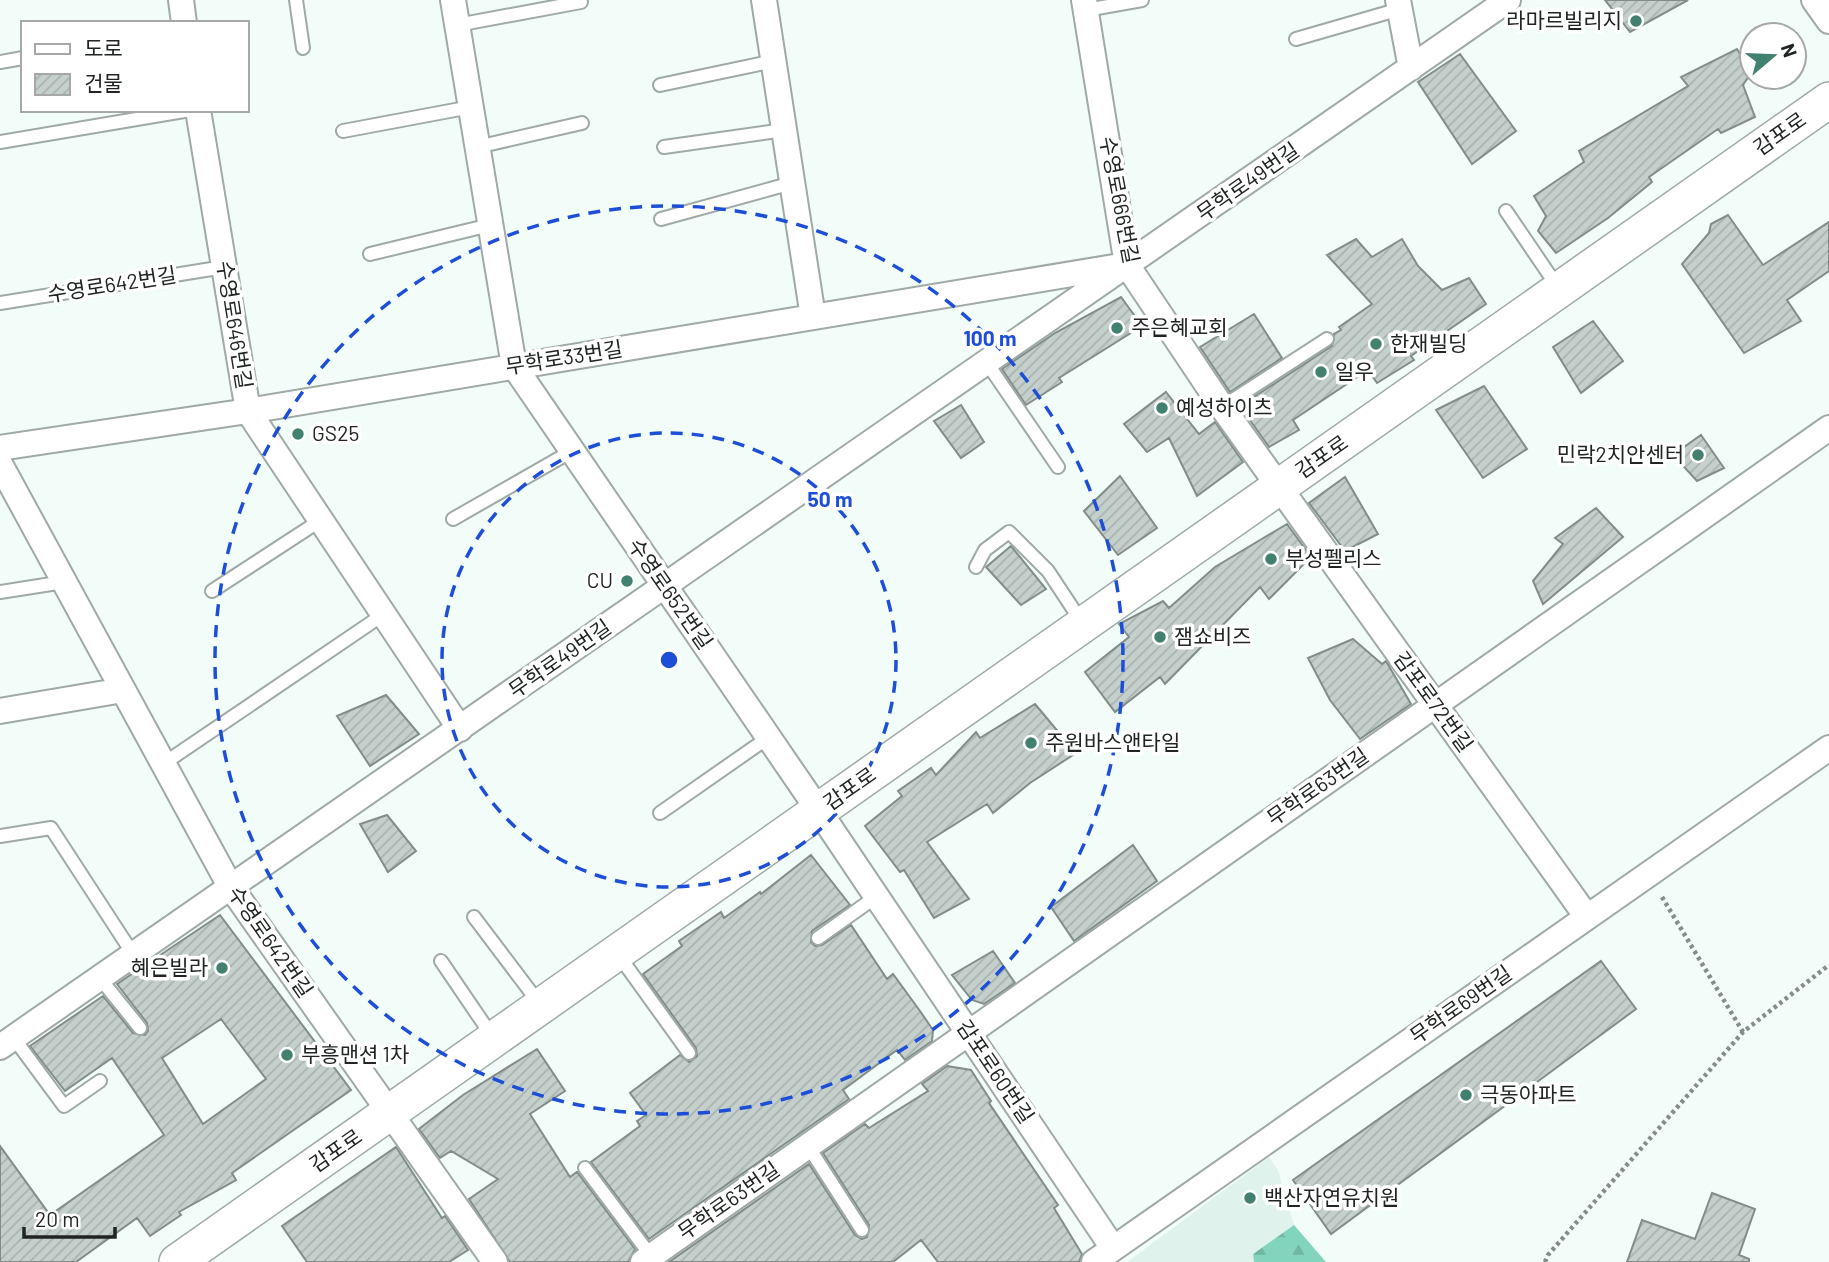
<svg xmlns="http://www.w3.org/2000/svg" width="1829" height="1262" font-family="Barlow,'Noto Sans KR',sans-serif">
  <style>
    .built { fill: #dff3ec }
    .forest { fill: url(#forest-firs) }
    .building { fill: url(#building-hatch); stroke: #828d89; stroke-width: 2; fill-rule: evenodd }
    .lines { fill: none; stroke-linecap: round; stroke-linejoin: round }
    .lane-casing { stroke: #9fa9a5; stroke-width: 16 }
    .street-casing { stroke: #9fa9a5; stroke-width: 28 }
    .secondary-casing { stroke: #9fa9a5; stroke-width: 38 }
    .path { stroke: #858c8a; stroke-width: 4.5; stroke-dasharray: 3.5 3.5; stroke-linecap: butt }
    .lane { stroke: #fff; stroke-width: 12 }
    .street { stroke: #fff; stroke-width: 24 }
    .secondary { stroke: #fff; stroke-width: 35 }
    .ring { fill: none; stroke: #1d4ed8; stroke-width: 3.5; stroke-dasharray: 12 9 }
    .poi-dot { fill: #42816f; stroke: #fff; stroke-width: 2.5 }
    .labels { text-anchor: middle; stroke-width: 7; stroke-linejoin: round; paint-order: stroke }
    .poi-label { font-size: 21px; fill: #202423; stroke: #fff; text-anchor: start }
    .street-label { font-size: 21px; fill: #202423; stroke: #fff }
    .centre { fill: #1d4ed8; stroke: #fff; stroke-width: 3.5 }
    .ring-label { font-size: 21px; text-anchor: middle; font-weight: bold; fill: #1d4ed8; stroke: #fff; stroke-width: 7; stroke-linejoin: round; paint-order: stroke }
  </style>
  <defs>
    <pattern id="forest-firs" width="22" height="20" patternUnits="userSpaceOnUse" patternTransform="scale(1.75)"><rect width="22" height="20" fill="#83d4bc"/><path d="M5 1l3.5 6h-7zM16 11l3.5 6h-7z" fill="#71b6a1"/></pattern>
    <pattern id="building-hatch" width="6" height="6" patternUnits="userSpaceOnUse" patternTransform="scale(1.75)"><rect width="6" height="6" fill="#c5d0cc"/><path d="M-1 1l2-2M0 6l6-6M5 7l2-2" fill="none" stroke="#a9b2af"/></pattern>
  </defs>
  <rect width="100%" height="100%" fill="#f2fdf9"/>
  <path class="built" d="M 1269,1157 L 1278,1170 L 1294,1225 L 1253,1254 L 1254,1262 L 1127,1262 Z"/>
  <path class="forest" d="M 1294,1225 L 1326,1262 L 1254,1262 L 1253,1254 Z"/>
  <path class="building" d="M 1605,0 L 1688,0 L 1630,32 Z
    M 1737,49 L 1751,73 L 1743,85 L 1755,117 L 1721,133 L 1718,129 L 1649,177 L 1652,182 L 1608,218 L 1556,253 L 1538,231 L 1546,216 L 1534,196 L 1584,162 L 1579,151 L 1688,86 L 1681,77 Z
    M 1460,54 L 1516,131 L 1472,164 L 1418,82 Z
    M 1728,215 L 1763,265 L 1829,222 L 1829,271 L 1787,300 L 1801,321 L 1744,353 L 1682,264 L 1709,233 L 1711,224 Z
    M 1356,239 L 1372,257 L 1402,239 L 1418,266 L 1442,290 L 1469,278 L 1486,304 L 1411,356 L 1414,360 L 1377,383 L 1368,370 L 1293,420 L 1299,430 L 1269,447 L 1240,406 L 1332,346 L 1334,334 L 1341,330 L 1339,327 L 1372,304 L 1327,255 Z
    M 1121,297 L 1142,326 L 1059,378 L 1062,382 L 1026,405 L 1002,369 L 1055,333 Z
    M 1254,314 L 1282,358 L 1230,392 L 1200,347 Z
    M 1593,321 L 1623,361 L 1581,393 L 1553,347 Z
    M 1484,386 L 1527,449 L 1483,478 L 1436,410 Z
    M 1166,392 L 1199,434 L 1215,422 L 1243,462 L 1197,496 L 1169,438 L 1147,452 L 1124,424 Z
    M 961,405 L 984,442 L 961,458 L 934,421 Z
    M 1701,435 L 1724,468 L 1697,481 L 1673,455 Z
    M 1120,476 L 1157,528 L 1118,555 L 1084,511 Z
    M 1345,477 L 1378,534 L 1345,551 L 1309,503 Z
    M 1596,508 L 1623,537 L 1543,604 L 1533,581 L 1563,544 L 1555,538 Z
    M 1287,524 L 1311,557 L 1269,599 L 1260,587 L 1165,684 L 1160,677 L 1115,712 L 1085,672 L 1129,637 L 1119,624 L 1163,601 L 1169,608 L 1215,567 Z
    M 1011,546 L 1046,589 L 1021,605 L 986,567 Z
    M 1353,639 L 1382,664 L 1386,661 L 1411,704 L 1360,739 L 1330,700 L 1308,658 Z
    M 386,695 L 419,734 L 370,766 L 337,716 Z
    M 1035,704 L 1076,753 L 1030,783 L 993,813 L 987,804 L 927,842 L 969,899 L 934,918 L 904,870 L 900,872 L 865,826 L 902,796 L 898,791 L 931,768 L 936,775 L 976,732 L 980,738 Z
    M 387,815 L 416,851 L 388,872 L 360,824 Z
    M 1133,845 L 1157,881 L 1074,941 L 1051,907 Z
    M 811,855 L 850,905 L 812,931 L 811,942 L 815,946 L 822,945 L 851,925 L 887,979 L 893,974 L 920,1011 L 933,1030 L 932,1041 L 905,1060 L 897,1050 L 843,1090 L 849,1099 L 649,1239 L 591,1162 L 640,1126 L 637,1121 L 646,1115 L 630,1093 L 680,1055 L 689,1062 L 697,1056 L 696,1048 L 643,974 L 682,946 L 679,941 L 721,912 L 724,918 L 760,892 L 761,894 Z
    M 220,915 L 351,1090 L 232,1173 L 236,1180 L 179,1212 L 181,1215 L 150,1236 L 137,1218 L 76,1262 L 0,1262 L 0,1146 L 50,1215 L 164,1135 L 112,1058 L 65,1091 L 30,1046 L 103,996 L 133,1033 L 145,1035 L 148,1031 L 147,1023 L 117,984 ZM 221,1019 L 266,1079 L 203,1124 L 162,1058 Z
    M 993,951 L 1015,983 L 984,1004 L 972,1000 L 952,975 Z
    M 1601,961 L 1636,1009 L 1331,1234 L 1293,1180 Z
    M 537,1049 L 565,1091 L 530,1114 L 570,1177 L 577,1172 L 635,1249 L 628,1262 L 510,1262 L 469,1199 L 498,1179 L 451,1151 L 440,1158 L 419,1129 L 463,1095 Z
    M 947,1066 L 971,1070 L 991,1101 L 989,1103 L 1058,1205 L 1054,1208 L 1082,1254 L 1079,1262 L 938,1262 L 921,1240 L 893,1262 L 669,1262 L 809,1164 L 855,1235 L 862,1239 L 867,1237 L 869,1225 L 823,1153 L 865,1124 L 869,1128 L 928,1091 L 922,1084 Z
    M 396,1147 L 442,1218 L 445,1216 L 468,1250 L 449,1262 L 307,1262 L 282,1226 Z
    M 1712,1193 L 1755,1209 L 1739,1255 L 1749,1259 L 1749,1262 L 1627,1262 L 1642,1220 L 1695,1239 Z"/>
  <g class="lines">
    <g class="lane-casing">
      <path id="lane" d="M 296,0 L 303,48
        M 1086,10 L 1142,0
        M 457,25 L 581,2
        M 1296,39 L 1400,9
        M 0,62 L 23,58
        M 660,85 L 774,61
        M 343,131 L 471,107
        M 0,142 L 190,110
        M 477,147 L 582,123
        M 664,147 L 784,130
        M 1506,211 L 1559,289
        M 661,219 L 792,183
        M 370,254 L 490,225
        M 0,303 L 224,267
        M 987,363 L 1058,467
        M 1222,407 L 1327,339
        M 453,519 L 572,451
        M 976,567 L 985,550 L 1009,532 L 1048,571 L 1083,624
        M 212,591 L 321,520
        M 0,592 L 64,582
        M 163,764 L 384,614
        M 660,813 L 769,737
        M 0,836 L 51,828 L 133,954
        M 474,917 L 539,1003
        M 818,938 L 877,896
        M 617,953 L 689,1053
        M 441,961 L 492,1036
        M 99,977 L 140,1028
        M 13,1037 L 64,1106 L 100,1081
        M 808,1146 L 862,1230
        M 585,1168 L 651,1256"/>
    </g>
    <g class="street-casing">
      <path id="street" d="M 181,0 L 184,23
        M 453,0 L 514,366 L 819,811 L 1113,1248
        M 764,0 L 813,317
        M 1084,0 L 1127,265 L 1222,407 L 1587,917
        M 1398,0 L 1411,68
        M 1814,0 L 1829,21
        M 198,110 L 248,411 L 460,729
        M 0,448 L 248,411 L 1120,266
        M 0,464 L 230,886 L 495,1262
        M 0,711 L 123,690
        M 0,1047 L 1508,0
        M 643,1262 L 1829,428
        M 1094,1262 L 1829,748"/>
    </g>
    <g class="secondary-casing">
      <path id="secondary" d="M 177,1262 L 1829,100"/>
    </g>
    <path class="path" d="M 1662,897 L 1743,1032
      M 1545,1262 L 1548,1255 L 1743,1032 L 1829,965"/>
    <use href="#lane" class="lane"/>
    <use href="#street" class="street"/>
    <use href="#secondary" class="secondary"/>
  </g>
  <g class="ring">
    <circle cx="669" cy="660" r="227"/>
    <circle cx="669" cy="660" r="454"/>
  </g>
  <g class="poi-dot">
    <circle cx="1636" cy="21" r="7"/>
    <circle cx="1117" cy="328" r="7"/>
    <circle cx="1376" cy="344" r="7"/>
    <circle cx="1321" cy="372" r="7"/>
    <circle cx="1162" cy="408" r="7"/>
    <circle cx="298" cy="434" r="7"/>
    <circle cx="1698" cy="455" r="7"/>
    <circle cx="1271" cy="559" r="7"/>
    <circle cx="627" cy="581" r="7"/>
    <circle cx="1160" cy="637" r="7"/>
    <circle cx="1031" cy="743" r="7"/>
    <circle cx="222" cy="968" r="7"/>
    <circle cx="287" cy="1055" r="7"/>
    <circle cx="1466" cy="1095" r="7"/>
    <circle cx="1250" cy="1198" r="7"/>
  </g>
  <g class="labels">
    <g class="poi-label">
      <text x="1622" y="28" text-anchor="end">라마르빌리지</text>
      <text x="1131" y="335">주은혜교회</text>
      <text x="1390" y="351">한재빌딩</text>
      <text x="1335" y="379">일우</text>
      <text x="1176" y="415">예성하이츠</text>
      <text x="312" y="441">GS25</text>
      <text x="1684" y="462" text-anchor="end">민락2치안센터</text>
      <text x="1285" y="566">부성펠리스</text>
      <text x="613" y="588" text-anchor="end">CU</text>
      <text x="1174" y="644">잼쇼비즈</text>
      <text x="1045" y="750">주원바스앤타일</text>
      <text x="208" y="975" text-anchor="end">혜은빌라</text>
      <text x="301" y="1062">부흥맨션 1차</text>
      <text x="1480" y="1102">극동아파트</text>
      <text x="1264" y="1205">백산자연유치원</text>
    </g>
    <g class="street-label">
      <text transform="translate(1780 134) rotate(-35)" y="7">감포로</text>
      <text transform="translate(1248 182) rotate(-35)" y="7">무학로49번길</text>
      <text transform="translate(1119 200) rotate(79)" y="7">수영로666번길</text>
      <text transform="translate(112 285) rotate(-9)" y="7">수영로642번길</text>
      <text transform="translate(234 325) rotate(81)" y="7">수영로646번길</text>
      <text transform="translate(564 358) rotate(-9)" y="7">무학로33번길</text>
      <text transform="translate(1322 457) rotate(-35)" y="7">감포로</text>
      <text transform="translate(670 594) rotate(55)" y="7">수영로652번길</text>
      <text transform="translate(560 659) rotate(-35)" y="7">무학로49번길</text>
      <text transform="translate(1433 702) rotate(54)" y="7">감포로72번길</text>
      <text transform="translate(1318 787) rotate(-35)" y="7">무학로63번길</text>
      <text transform="translate(850 789) rotate(-35)" y="7">감포로</text>
      <text transform="translate(270 942) rotate(55)" y="7">수영로642번길</text>
      <text transform="translate(1461 1005) rotate(-35)" y="7">무학로69번길</text>
      <text transform="translate(995 1072) rotate(56)" y="7">감포로60번길</text>
      <text transform="translate(336 1151) rotate(-35)" y="7">감포로</text>
      <text transform="translate(729 1201) rotate(-35)" y="7">무학로63번길</text>
    </g>
  </g>
  <circle cx="669" cy="660" r="10" class="centre"/>
  <g class="ring-label">
    <text x="990" y="346">100 m</text>
    <text x="830" y="507">50 m</text>
  </g>
  <rect x="21" y="21" width="228" height="91" fill="#ffffff" stroke="#a6a7a7" stroke-width="2"/>
  <rect x="35" y="44" width="35" height="10" fill="#ffffff" stroke="#a6a7a7" stroke-width="2"/>
  <text x="84" y="56" font-size="21" fill="#202423">도로</text>
  <rect x="35" y="74" width="35" height="21" fill="url(#building-hatch)" stroke="#a6a7a7" stroke-width="2"/>
  <text x="84" y="91" font-size="21" fill="#202423">건물</text>
  <g transform="translate(1773 56) rotate(71)"><circle r="33" fill="#ffffff" stroke="#a6a7a7" stroke-width="2"/>
  <path d="M0-5L12 26L0 18L-12 26Z" fill="#42816f"/>
  <text y="-10" font-size="19" font-weight="bold" text-anchor="middle" fill="#202423">N</text>
  </g>
  <path d="M24 1227v10h91v-10" fill="none" stroke="#202423" stroke-width="3.5"/>
  <text x="35" y="1227" font-size="21" fill="#202423" stroke="#ffffff" stroke-width="5" paint-order="stroke">20 m</text>
</svg>
